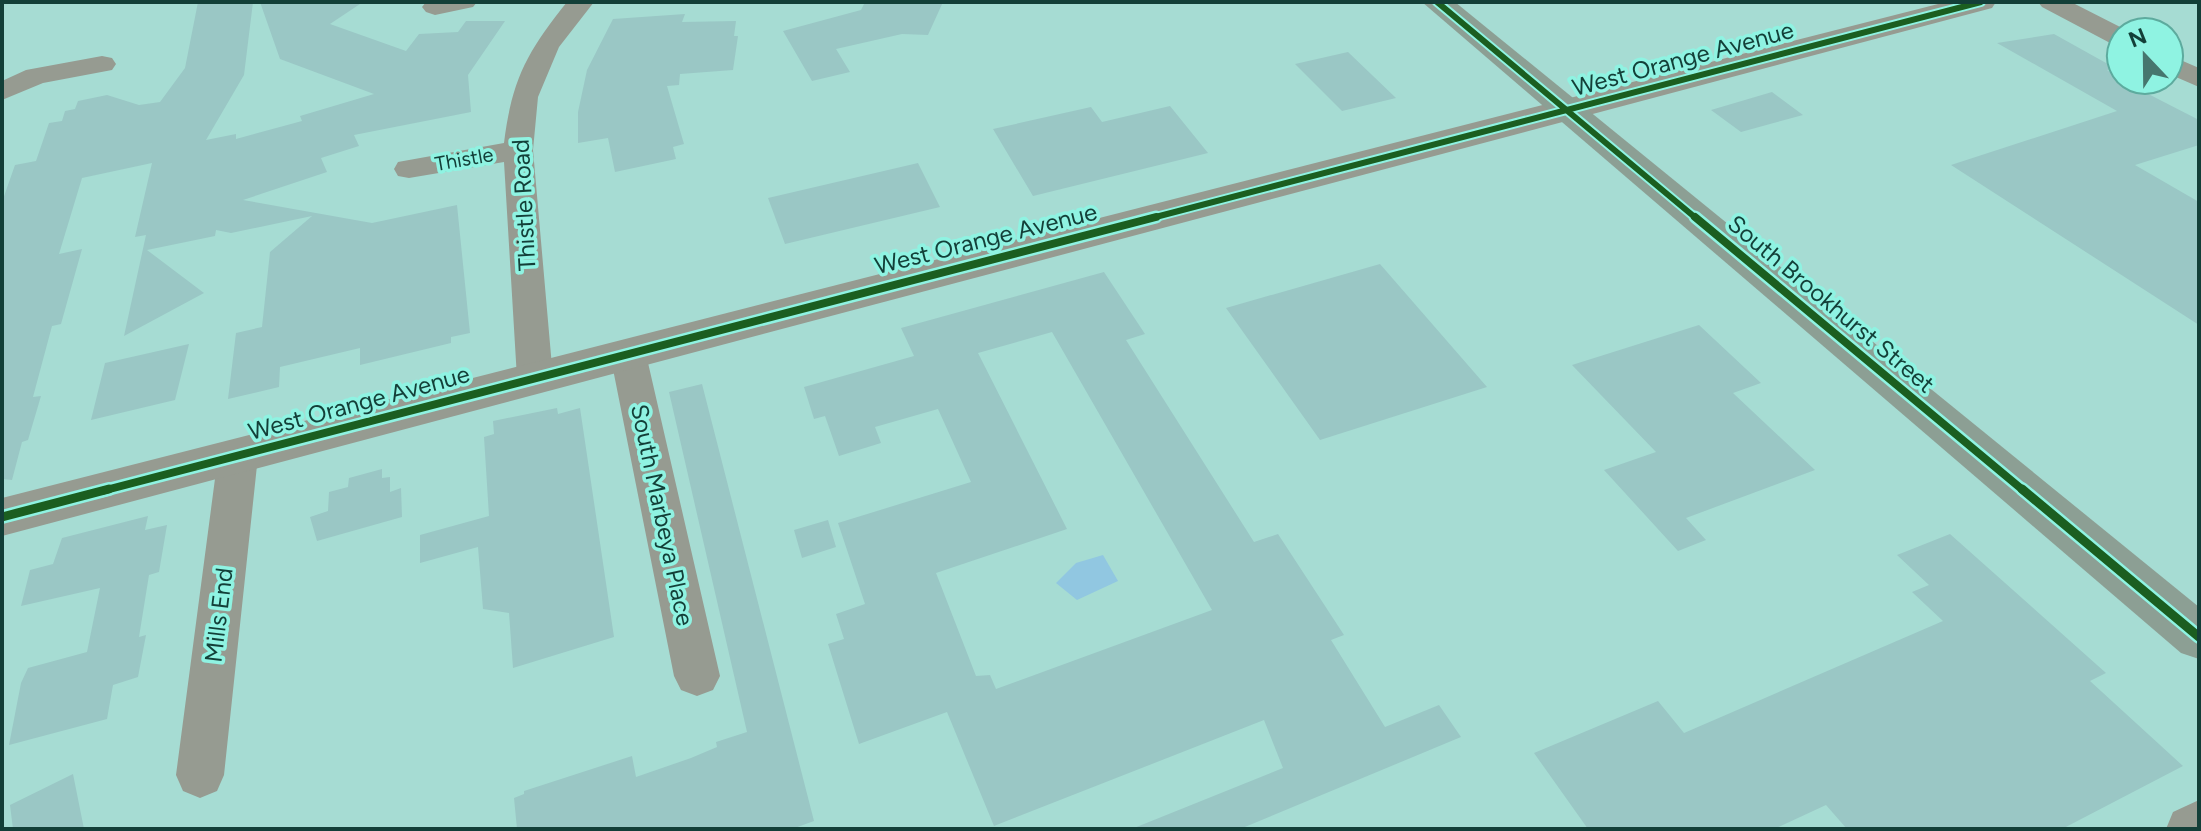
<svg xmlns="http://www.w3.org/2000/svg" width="2201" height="831" font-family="Figtree,sans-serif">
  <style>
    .water { fill: #91c7e1 }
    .building { fill: #9ac7c5; fill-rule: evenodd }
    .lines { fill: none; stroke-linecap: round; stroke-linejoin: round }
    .minor { fill: #969b91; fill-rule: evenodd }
    .tertiary { fill: #969b91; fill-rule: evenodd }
    .primary { fill: #8c9f94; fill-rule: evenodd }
    .cycleway-far2-casing { stroke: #8ff3e2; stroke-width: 10 }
    .cycleway-far1-casing { stroke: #8ff3e2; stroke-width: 13 }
    .cycleway-casing { stroke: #8ff3e2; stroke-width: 14 }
    .cycleway-far2 { stroke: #1b5e20; stroke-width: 6 }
    .cycleway-far1 { stroke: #1b5e20; stroke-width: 8 }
    .cycleway { stroke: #1b5e20; stroke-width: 9 }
    .labels { text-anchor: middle; stroke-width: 7; stroke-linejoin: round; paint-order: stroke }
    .far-street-label { font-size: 20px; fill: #133f38; stroke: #8ff3e2 }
    .street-label { font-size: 24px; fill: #133f38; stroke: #8ff3e2 }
  </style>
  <rect width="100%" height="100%" fill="#a6dcd3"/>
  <path class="water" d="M 1103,555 L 1118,581 L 1077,600 L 1056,583 L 1076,563 Z"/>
  <path class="building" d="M 198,2 L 253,2 L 244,75 L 206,140 L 236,134 L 236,139 L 302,121 L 300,116 L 374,94 L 280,59 L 260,2 L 363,2 L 330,24 L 406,51 L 419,34 L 458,32 L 466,21 L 505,21 L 468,75 L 471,112 L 354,135 L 359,146 L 321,158 L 327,172 L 243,200 L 372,223 L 457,205 L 470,333 L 451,337 L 451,343 L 360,365 L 360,348 L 280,367 L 279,387 L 228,399 L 236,333 L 262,327 L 270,252 L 312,216 L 231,233 L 216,230 L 215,236 L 147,250 L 204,293 L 124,336 L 146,235 L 135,237 L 152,163 L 82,178 L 59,254 L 82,249 L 61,324 L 52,326 L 33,397 L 41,396 L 28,440 L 22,442 L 12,480 L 2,479 L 2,202 L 15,165 L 36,161 L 49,123 L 62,121 L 65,111 L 75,109 L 78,101 L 107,95 L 139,105 L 160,102 L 185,68 Z
    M 865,2 L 943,2 L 928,35 L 902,34 L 836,49 L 850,72 L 812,81 L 783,31 L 861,10 Z
    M 685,14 L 682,22 L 736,21 L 734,36 L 738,36 L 733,70 L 680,74 L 679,85 L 667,86 L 684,144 L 673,147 L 676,159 L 615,172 L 608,138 L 578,143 L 578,112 L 587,70 L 613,19 Z
    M 2054,34 L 2115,68 L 2107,70 L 2121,80 L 2199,120 L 2199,145 L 2135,165 L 2199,202 L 2199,325 L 1951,165 L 2117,111 L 1997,43 Z
    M 1348,52 L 1396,98 L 1342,111 L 1295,64 Z
    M 1772,92 L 1803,115 L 1741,132 L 1711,110 Z
    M 1170,106 L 1208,153 L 1033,196 L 993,129 L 1091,107 L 1102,122 Z
    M 918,163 L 940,207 L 785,244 L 768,198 Z
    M 1380,264 L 1487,387 L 1320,440 L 1226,308 Z
    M 1104,272 L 1145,334 L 1126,340 L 1254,542 L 1278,534 L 1344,635 L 1331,640 L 1385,727 L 1439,705 L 1461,737 L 1240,829 L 1134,828 L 1283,768 L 1264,720 L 994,826 L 947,712 L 859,744 L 828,644 L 844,639 L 836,614 L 865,604 L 838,523 L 971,482 L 938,409 L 875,427 L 881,443 L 839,456 L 825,416 L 814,419 L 804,387 L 914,356 L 901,328 ZM 1052,332 L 1212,610 L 996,689 L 990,675 L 976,676 L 936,573 L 1067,529 L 978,353 Z
    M 1699,325 L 1761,383 L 1733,393 L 1815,470 L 1686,518 L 1706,540 L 1678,551 L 1604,470 L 1656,452 L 1572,365 Z
    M 189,344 L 175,400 L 91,420 L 105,363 Z
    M 702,384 L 814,821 L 792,829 L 517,829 L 514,798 L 524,794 L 524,791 L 632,756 L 636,777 L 691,758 L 717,747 L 716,742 L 747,732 L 669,392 Z
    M 557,408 L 558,414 L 580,408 L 614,637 L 513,668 L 509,613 L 483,609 L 478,547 L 420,563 L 420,535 L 489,516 L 484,437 L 494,434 L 493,421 Z
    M 382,469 L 382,478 L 390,477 L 390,492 L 401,488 L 402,517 L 317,541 L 310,517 L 328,511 L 329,492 L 348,487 L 349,478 Z
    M 148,516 L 145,530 L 167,525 L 159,572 L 149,575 L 139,637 L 146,635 L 138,677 L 113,685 L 107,719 L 9,745 L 21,683 L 28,668 L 87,652 L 100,588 L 21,606 L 30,570 L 53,564 L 62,538 Z
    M 828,520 L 836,547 L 802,558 L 794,530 Z
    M 1950,534 L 2106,673 L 2090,681 L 2183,766 L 2062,829 L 1847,829 L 1826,805 L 1774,829 L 1588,829 L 1534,753 L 1658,701 L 1684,733 L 1943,621 L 1912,592 L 1929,585 L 1897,555 Z
    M 73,774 L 84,829 L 13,829 L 10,805 Z"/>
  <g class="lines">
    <path class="minor" d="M 426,2 L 477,2 L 473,7 L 435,15 L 426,12 L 422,7 Z
      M 567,2 L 594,2 L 559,47 L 538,97 L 533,150 L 553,378 L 548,387 L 535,391 L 522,387 L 517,378 L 504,162 L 409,178 L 398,176 L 394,169 L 398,162 L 409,160 L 504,143 C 512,79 527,52 567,2 Z
      M 2038,2 L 2071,2 L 2130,32 L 2121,32 L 2121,46 L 2112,44 L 2042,7 Z
      M 2169,55 L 2199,68 L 2199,87 L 2169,74 Z
      M 102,56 L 112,58 L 116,64 L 112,70 L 43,83 L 2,100 L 2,81 L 26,70 Z
      M 628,341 L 641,345 L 646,354 L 720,676 L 713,690 L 697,696 L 681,690 L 674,676 L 610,354 L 615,345 Z
      M 238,441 L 252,446 L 258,456 L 224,775 L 217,791 L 200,798 L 183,791 L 176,775 L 218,456 L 224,446 Z
      M 2199,800 L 2199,829 L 2166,829 L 2173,812 Z"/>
    <path class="tertiary" d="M 1946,2 L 1996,2 L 1992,8 L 2,536 L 2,498 Z"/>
    <path class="primary" d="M 1422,2 L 1455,2 L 2199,607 L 2199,659 L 2181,653 Z"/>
    <g class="cycleway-far2-casing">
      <path id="cycleway-far2" d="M 1437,2 L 1697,219
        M 1148,219 L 1981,2"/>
    </g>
    <g class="cycleway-far1-casing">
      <path id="cycleway-far1" d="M 1695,217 L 2024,491
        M 102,491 L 1156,217"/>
    </g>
    <g class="cycleway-casing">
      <path id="cycleway" d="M 2022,489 L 2199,637
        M 2,517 L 109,489"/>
    </g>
    <use href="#cycleway-far2" class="cycleway-far2"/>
    <use href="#cycleway-far1" class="cycleway-far1"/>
    <use href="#cycleway" class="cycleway"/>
  </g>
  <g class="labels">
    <g class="far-street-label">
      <text transform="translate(464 159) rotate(-10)" y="7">Thistle</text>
    </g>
    <g class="street-label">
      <text transform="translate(1683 59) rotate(-15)" y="8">West Orange Avenue</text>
      <text transform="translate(524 205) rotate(-93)" y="8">Thistle Road</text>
      <text transform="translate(986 239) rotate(-14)" y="8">West Orange Avenue</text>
      <text transform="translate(1831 304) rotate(40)" y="8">South Brookhurst Street</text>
      <text transform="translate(359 403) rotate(-15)" y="8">West Orange Avenue</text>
      <text transform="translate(662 515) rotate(78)" y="8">South Marbeya Place</text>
      <text transform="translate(219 615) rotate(-83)" y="8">Mills End</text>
    </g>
  </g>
  <rect width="2201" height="831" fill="none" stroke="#133f38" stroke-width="8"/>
  <g transform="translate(2145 56) rotate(338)"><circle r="38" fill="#8ff3e2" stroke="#5dab9e" stroke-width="2"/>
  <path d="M0-6L14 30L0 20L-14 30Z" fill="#46766e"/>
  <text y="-12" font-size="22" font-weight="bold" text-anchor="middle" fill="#133f38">N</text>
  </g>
</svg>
